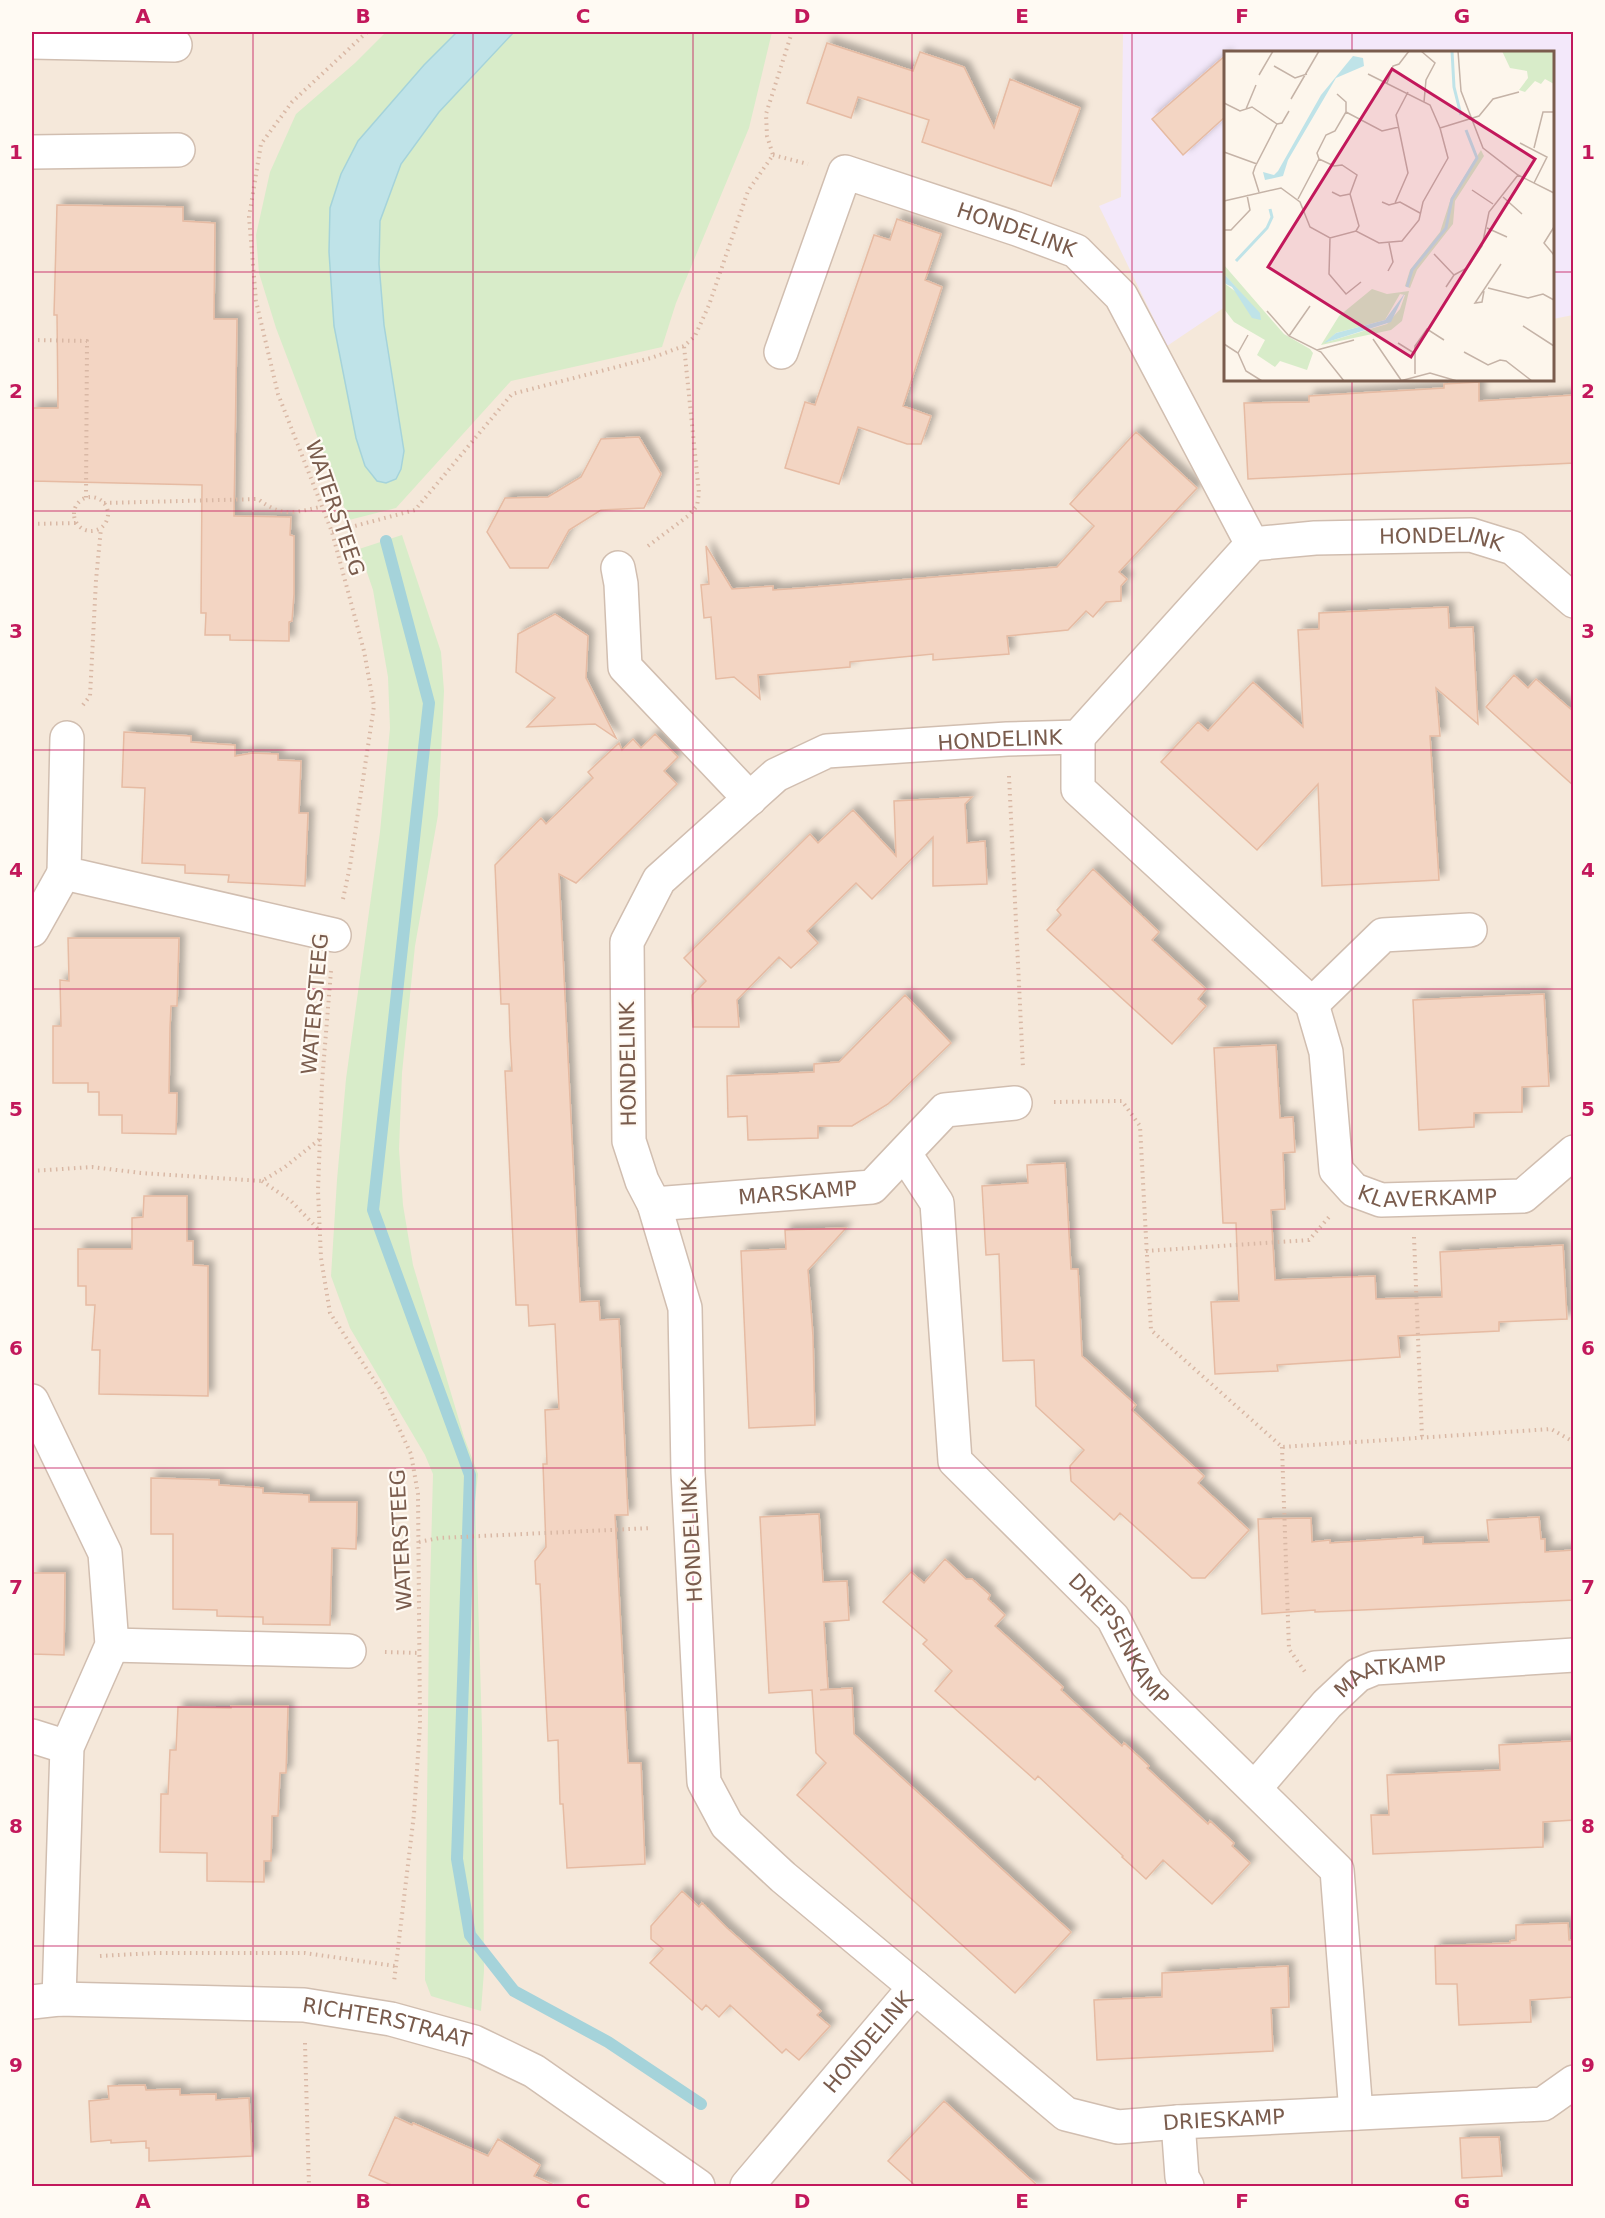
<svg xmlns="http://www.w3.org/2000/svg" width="1605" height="2218" font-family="'DejaVu Sans',sans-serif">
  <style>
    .residential { fill: #f5e8da; fill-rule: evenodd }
    .education { fill: #f3e8fa }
    .green { fill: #d8ecc9 }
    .water { fill: #bfe3e8; stroke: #a5d3da; stroke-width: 1.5 }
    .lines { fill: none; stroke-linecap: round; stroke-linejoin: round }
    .stream { stroke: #a5d3da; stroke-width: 12 }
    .building { fill: #f3d5c3; stroke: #e6bba3; stroke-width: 1.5; filter: url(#shadow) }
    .minor-casing { stroke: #d1beb0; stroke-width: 36 }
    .path { stroke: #d9b8a5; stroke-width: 4; stroke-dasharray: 1.5 4.5; stroke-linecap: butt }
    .minor { stroke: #fff; stroke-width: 33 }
    .grid { fill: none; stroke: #c2185b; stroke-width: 1.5; stroke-opacity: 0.55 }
    .labels { text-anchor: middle; stroke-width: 4.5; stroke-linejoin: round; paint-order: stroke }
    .street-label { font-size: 21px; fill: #7a5c4d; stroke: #fffaf3 }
    .inset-river { fill: none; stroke: #bfe3e8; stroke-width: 3 }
    .inset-road { fill: none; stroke: #c5b3a7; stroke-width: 1.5 }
    .view { fill: #c2185b; fill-opacity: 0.15; stroke: #c2185b; stroke-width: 3 }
    .inset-edge { fill: none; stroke: #7a5c4d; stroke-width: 3 }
    .neatline { fill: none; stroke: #c2185b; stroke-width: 2 }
    .grid-label { font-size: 20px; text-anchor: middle; font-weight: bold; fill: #c2185b }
  </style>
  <defs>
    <filter id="shadow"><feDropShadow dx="5.5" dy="-5.5" stdDeviation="3" flood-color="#0004"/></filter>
  </defs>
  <rect width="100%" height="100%" fill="#fdf6ec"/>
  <path class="residential" d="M 32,32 L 1573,32 L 1573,2186 L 32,2186 ZM 1226,52 L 1552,52 L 1552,380 L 1226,380 Z"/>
  <path class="education" d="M 1123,32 L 1573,32 L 1573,315 L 1553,319 L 1552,52 L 1226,52 L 1225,307 L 1167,346 L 1099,206 L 1121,197 Z"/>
  <path class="green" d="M 386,32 L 457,32 L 424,65 L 358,141 L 330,208 L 329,252 L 334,326 L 386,483 L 396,479 L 401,469 L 404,451 L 384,325 L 379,264 L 380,221 L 401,164 L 439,112 L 514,32 L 772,32 L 749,128 L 676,303 L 662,347 L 511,381 L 396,508 L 349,520 L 276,328 L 259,273 L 256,235 L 270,172 L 296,114 L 355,63 Z
    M 402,535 L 441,652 L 444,691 L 438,815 L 415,946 L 402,1073 L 399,1149 L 403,1205 L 413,1265 L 464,1437 L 478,1474 L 475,1501 L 482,1729 L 484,1971 L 481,2011 L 431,1996 L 425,1980 L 429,1628 L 433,1474 L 425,1455 L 350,1328 L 331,1276 L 337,1180 L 346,1079 L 380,832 L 390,728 L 388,677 L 373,590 L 359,549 Z"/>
  <path class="water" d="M 457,32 L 514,32 L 439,112 L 401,164 L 380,221 L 379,264 L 384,325 L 404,451 L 401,469 L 396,479 L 386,483 L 377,481 L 365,466 L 356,438 L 334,326 L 329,252 L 330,208 L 341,174 L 358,141 L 424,65 Z"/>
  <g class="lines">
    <path class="stream" d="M 386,541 L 429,703 L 373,1210 L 470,1475 L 457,1859 L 470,1935 L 514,1991 L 608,2042 L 701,2104"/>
  </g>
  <path class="building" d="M 827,43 L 913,71 L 920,52 L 964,67 L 994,128 L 1010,79 L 1080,108 L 1051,186 L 922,142 L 929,120 L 858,97 L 851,118 L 807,103 Z
    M 1226,55 L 1226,116 L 1183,155 L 1152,119 Z
    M 57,205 L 183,207 L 183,221 L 215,223 L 214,319 L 237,319 L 234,516 L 291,517 L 290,535 L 294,536 L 294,594 L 292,621 L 289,622 L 289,641 L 230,640 L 230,635 L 205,635 L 206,613 L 201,613 L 202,485 L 32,481 L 32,408 L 58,408 L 57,315 L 54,315 Z
    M 897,219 L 941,234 L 925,280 L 942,287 L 903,406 L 931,416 L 921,444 L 907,444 L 858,427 L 839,484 L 785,468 L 805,402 L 815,405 L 874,235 L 890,240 Z
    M 1479,382 L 1479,401 L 1574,395 L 1574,463 L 1248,479 L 1244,403 L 1309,402 L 1309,396 L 1444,388 L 1444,384 Z
    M 1136,432 L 1197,488 L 1119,572 L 1127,579 L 1121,586 L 1121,601 L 1106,602 L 1093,617 L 1086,611 L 1068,630 L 1007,636 L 1009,654 L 933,660 L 933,654 L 850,662 L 850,667 L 758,675 L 760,699 L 734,677 L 716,679 L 711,617 L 704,618 L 701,585 L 709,584 L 706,546 L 732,589 L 773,586 L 773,590 L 802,588 L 1057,567 L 1094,526 L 1070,504 Z
    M 639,437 L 661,474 L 644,508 L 601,510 L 569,530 L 548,568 L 510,568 L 487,532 L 505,498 L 548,497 L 581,477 L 601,439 Z
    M 1448,607 L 1449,628 L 1473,627 L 1478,724 L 1436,688 L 1440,736 L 1430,736 L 1439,880 L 1322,886 L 1318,784 L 1257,850 L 1161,762 L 1198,722 L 1208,731 L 1253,682 L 1303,727 L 1298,630 L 1319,629 L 1319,613 Z
    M 555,614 L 588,636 L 586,678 L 616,738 L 595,724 L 527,727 L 555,698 L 516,672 L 518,634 Z
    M 1514,675 L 1528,688 L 1536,679 L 1574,712 L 1574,786 L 1486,707 Z
    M 124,732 L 191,736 L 191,742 L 235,745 L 235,756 L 252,753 L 278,754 L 278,760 L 301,761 L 299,813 L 308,813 L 305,886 L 228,882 L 229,875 L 185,873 L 185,865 L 142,863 L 145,788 L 122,787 Z
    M 655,734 L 678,757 L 664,771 L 677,784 L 576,883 L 559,874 L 580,1302 L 599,1301 L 600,1320 L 619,1319 L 628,1515 L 615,1515 L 628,1763 L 641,1763 L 645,1864 L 567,1868 L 563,1804 L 560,1804 L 558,1740 L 548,1741 L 540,1584 L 536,1584 L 535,1561 L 546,1547 L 543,1464 L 547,1464 L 545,1410 L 559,1409 L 555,1324 L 529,1326 L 528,1305 L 516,1305 L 505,1071 L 512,1071 L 510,1037 L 509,1004 L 501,1004 L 495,865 L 541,818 L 546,824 L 593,778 L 588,772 L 619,743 L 622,750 L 633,739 L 641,748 Z
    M 972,797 L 965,804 L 967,843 L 985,841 L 987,884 L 933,886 L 933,837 L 872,899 L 856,883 L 807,931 L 818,943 L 791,968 L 779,957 L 737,1000 L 739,1027 L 693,1027 L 692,995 L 706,981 L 684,958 L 810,834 L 818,843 L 853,810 L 896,856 L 894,801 Z
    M 1093,869 L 1159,932 L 1152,940 L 1206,989 L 1198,999 L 1206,1006 L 1172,1044 L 1047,930 L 1061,915 L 1057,910 Z
    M 68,938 L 179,938 L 177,1006 L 171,1006 L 170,1027 L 169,1093 L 177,1093 L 176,1134 L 122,1133 L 122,1115 L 99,1115 L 99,1092 L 88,1092 L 88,1083 L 53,1083 L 53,1026 L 61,1026 L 60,980 L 69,981 Z
    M 1544,994 L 1549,1086 L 1522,1087 L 1522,1112 L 1474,1113 L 1474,1127 L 1419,1130 L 1413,1000 Z
    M 905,995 L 951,1043 L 888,1104 L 852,1126 L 818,1126 L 818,1138 L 748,1140 L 747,1116 L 728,1117 L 727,1076 L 814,1072 L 814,1064 L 839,1062 Z
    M 1276,1045 L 1280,1118 L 1293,1117 L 1295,1152 L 1283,1153 L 1285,1209 L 1271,1210 L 1275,1280 L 1375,1276 L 1376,1299 L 1442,1297 L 1440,1252 L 1563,1245 L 1567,1319 L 1499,1322 L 1499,1331 L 1398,1336 L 1400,1357 L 1277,1365 L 1278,1371 L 1215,1374 L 1211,1302 L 1239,1301 L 1236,1223 L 1223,1223 L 1214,1048 Z
    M 1065,1163 L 1071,1269 L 1078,1269 L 1082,1356 L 1136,1405 L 1132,1410 L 1204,1476 L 1198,1483 L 1249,1530 L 1205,1578 L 1192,1578 L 1120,1513 L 1114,1520 L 1071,1481 L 1070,1466 L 1084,1450 L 1036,1406 L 1034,1360 L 1003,1361 L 999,1254 L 986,1255 L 982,1186 L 1028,1183 L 1027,1165 Z
    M 144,1196 L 187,1196 L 187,1241 L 193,1241 L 193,1265 L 208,1266 L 208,1396 L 99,1394 L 100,1350 L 92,1350 L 95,1305 L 86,1305 L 86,1286 L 78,1286 L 78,1249 L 132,1249 L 132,1218 L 143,1217 Z
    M 846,1228 L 808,1270 L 813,1336 L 815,1425 L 749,1428 L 741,1251 L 786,1249 L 785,1230 Z
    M 151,1478 L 219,1480 L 219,1485 L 263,1488 L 263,1493 L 309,1495 L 309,1502 L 357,1502 L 356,1549 L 332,1548 L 330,1625 L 263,1624 L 263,1617 L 217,1616 L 217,1610 L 173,1609 L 173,1534 L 151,1534 Z
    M 819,1514 L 823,1582 L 847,1581 L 849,1620 L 824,1622 L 828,1689 L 820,1690 L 852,1688 L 854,1734 L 1071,1932 L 1015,1993 L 797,1795 L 826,1763 L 816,1753 L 812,1690 L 769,1693 L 760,1517 Z
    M 1539,1517 L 1541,1539 L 1545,1539 L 1545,1552 L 1574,1550 L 1574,1600 L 1385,1609 L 1315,1612 L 1315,1610 L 1262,1614 L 1258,1519 L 1311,1518 L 1312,1542 L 1330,1540 L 1330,1543 L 1423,1537 L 1423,1544 L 1489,1542 L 1487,1520 Z
    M 945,1559 L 966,1579 L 972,1579 L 990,1595 L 988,1599 L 1005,1615 L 995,1626 L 1063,1687 L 1061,1690 L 1122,1746 L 1124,1743 L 1149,1766 L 1147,1768 L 1208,1824 L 1210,1821 L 1234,1843 L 1232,1846 L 1250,1863 L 1212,1904 L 1163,1860 L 1146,1879 L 1122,1857 L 1123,1856 L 1038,1776 L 1035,1780 L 935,1691 L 952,1671 L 923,1644 L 927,1640 L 883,1602 L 911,1572 L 924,1583 Z
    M 33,1573 L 65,1573 L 64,1655 L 33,1654 Z
    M 231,1706 L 288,1706 L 286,1773 L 280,1773 L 278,1816 L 272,1816 L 271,1861 L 264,1861 L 264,1882 L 207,1881 L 207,1853 L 160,1852 L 161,1794 L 168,1794 L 170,1750 L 176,1750 L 178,1707 L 231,1708 Z
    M 1574,1741 L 1574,1820 L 1543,1822 L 1543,1847 L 1373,1854 L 1371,1815 L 1389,1815 L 1387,1775 L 1500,1770 L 1499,1745 Z
    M 682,1891 L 699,1907 L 702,1903 L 727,1928 L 821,2011 L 817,2015 L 830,2026 L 799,2060 L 786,2049 L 782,2053 L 730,2005 L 719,2017 L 706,2005 L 702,2010 L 650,1963 L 663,1949 L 651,1939 L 651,1926 Z
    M 1568,1923 L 1569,1940 L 1574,1940 L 1574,1997 L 1530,2000 L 1531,2022 L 1459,2025 L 1457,1984 L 1436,1984 L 1435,1946 L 1510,1943 L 1510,1941 L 1516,1940 L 1516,1925 Z
    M 1288,1966 L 1289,2007 L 1271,2008 L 1273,2051 L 1097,2060 L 1094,2000 L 1162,1997 L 1162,1973 Z
    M 145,2085 L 146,2090 L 180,2089 L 180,2095 L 216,2094 L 216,2100 L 249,2098 L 252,2156 L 149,2161 L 149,2148 L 146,2148 L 146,2141 L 111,2143 L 111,2140 L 91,2142 L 89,2101 L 109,2099 L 108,2086 Z
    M 944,2101 L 1039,2187 L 917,2187 L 888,2161 Z
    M 395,2117 L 412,2125 L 413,2123 L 488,2156 L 498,2139 L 540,2165 L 534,2176 L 558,2187 L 396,2187 L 369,2175 Z
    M 1499,2137 L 1502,2176 L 1462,2178 L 1460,2138 Z"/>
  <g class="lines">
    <g class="minor-casing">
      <g id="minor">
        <path d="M 32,42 L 175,45"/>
        <path d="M 32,152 L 178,150"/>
        <path id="s1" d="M 781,352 L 845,172 L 1017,229 L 1076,251 L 1121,296 L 1252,544"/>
        <path d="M 618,568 L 621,584 L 625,667 L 750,799"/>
        <path id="s2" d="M 1078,737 L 1078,789 L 1312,1004 L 1326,1052 L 1336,1170 L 1354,1190 L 1381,1200 L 1523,1196 L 1574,1152"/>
        <path d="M 67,738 L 64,873 L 334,935"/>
        <path d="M 32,930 L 64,873"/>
        <path d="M 1312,1004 L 1383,935 L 1470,930"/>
        <path id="s3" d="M 905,1154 L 937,1203 L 955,1461 L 1113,1618 L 1147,1684 L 1337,1870 L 1356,2113"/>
        <path id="s4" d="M 654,1204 L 872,1187 L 945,1110 L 1015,1103"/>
        <path d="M 32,1401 L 105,1553 L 112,1645 L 67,1747 L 59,1999"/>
        <path d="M 112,1645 L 349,1651"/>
        <path d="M 32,1736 L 67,1747"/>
        <path id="s5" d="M 1255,1788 L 1327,1704 L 1358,1675 L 1375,1668 L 1574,1655"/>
        <path id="s6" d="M 915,1987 L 1066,2114 L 1118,2127 L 1178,2122 L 1543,2104 L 1574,2082"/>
        <path id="s7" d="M 32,2002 L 59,1999 L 304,2005 L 391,2019 L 474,2042 L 534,2071 L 698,2186"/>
        <path d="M 1178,2122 L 1182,2177 L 1187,2186"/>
        <path id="s8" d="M 747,2186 L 915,1987 L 783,1877 L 727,1825 L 704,1782 L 688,1472 L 685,1308 L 654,1204 L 642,1181 L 629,1141 L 627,942 L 659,880 L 776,775 L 827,751 L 1007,739 L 1078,737 L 1252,544 L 1315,538 L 1471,535 L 1513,548 L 1574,601"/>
      </g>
    </g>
    <path class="path" d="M 773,155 L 808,164
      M 32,340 L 87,341 L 86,498
      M74 514a17 17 0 1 1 34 0a17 17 0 1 1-34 0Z
      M 104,503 L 258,499 C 281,517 293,513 320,507
      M 32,524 L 76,523
      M 332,532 L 415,510 L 512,394 L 651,358 L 684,346 L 695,336 L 709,305 L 748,191 L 773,155 L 767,136 L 766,114 L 792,32
      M 648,546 L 688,516 L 697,506 L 699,493 L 684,346
      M 83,705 L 90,696 L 96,580 L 101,528
      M 1009,776 L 1023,1068
      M 343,899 L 350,866 L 374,706 L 364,651 L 332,532 L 278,394 L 256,301 L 249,217 L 261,144 L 292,102 L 367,32
      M 331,971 L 322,1082 L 318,1191 L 321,1258 L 330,1313 L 382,1392 L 411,1454 L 418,1494 L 420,1725 L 414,1814 L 394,1982
      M 1054,1102 L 1122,1101 L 1140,1126 L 1151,1330 L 1282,1447 L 1551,1429 L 1574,1442
      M 32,1171 L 92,1167 L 141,1173 L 262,1181 L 285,1167 L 320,1139
      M 262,1181 L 291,1201 L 318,1229
      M 1414,1237 L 1422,1437
      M 1146,1251 L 1309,1240 L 1329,1217
      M 1282,1447 L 1289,1649 L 1305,1672
      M 419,1542 L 439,1538 L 652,1528
      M 385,1652 L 420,1653
      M 100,1956 L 155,1953 L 305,1953 L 395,1966
      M 305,2043 L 309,2186"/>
    <use href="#minor" class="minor"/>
  </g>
  <path class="grid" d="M 253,32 L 253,2186M 473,32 L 473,2186M 693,32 L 693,2186M 912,32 L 912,2186M 1132,32 L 1132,2186M 1352,32 L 1352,52M 32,272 L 1226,272M 1552,272 L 1574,272M 1352,380 L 1352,2186M 32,511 L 1574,511M 32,750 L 1574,750M 32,989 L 1574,989M 32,1229 L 1574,1229M 32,1468 L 1574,1468M 32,1707 L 1574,1707M 32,1946 L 1574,1946"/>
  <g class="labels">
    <g class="street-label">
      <text dy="7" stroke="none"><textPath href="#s1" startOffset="372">HONDELINK</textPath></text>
      <text transform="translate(335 508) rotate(71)" y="7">WATERSTEEG</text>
      <text dy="7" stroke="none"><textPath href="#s8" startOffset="2392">HONDELINK</textPath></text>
      <text dy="7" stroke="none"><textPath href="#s8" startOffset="1864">HONDELINK</textPath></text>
      <text transform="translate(315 1004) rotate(-85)" y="7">WATERSTEEG</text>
      <text transform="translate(628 1064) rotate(-91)" y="7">HONDELINK</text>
      <text dy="7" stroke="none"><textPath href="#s2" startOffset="640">KLAVERKAMP</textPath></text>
      <text dy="7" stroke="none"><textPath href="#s4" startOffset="144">MARSKAMP</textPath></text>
      <text transform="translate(401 1540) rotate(-93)" y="7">WATERSTEEG</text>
      <text transform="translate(692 1540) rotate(-93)" y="7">HONDELINK</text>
      <text dy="7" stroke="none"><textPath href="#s3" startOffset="561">DREPSENKAMP</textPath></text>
      <text dy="7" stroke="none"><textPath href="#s5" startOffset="184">MAATKAMP</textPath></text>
      <text dy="7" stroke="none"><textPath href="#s7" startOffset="357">RICHTERSTRAAT</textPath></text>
      <text dy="7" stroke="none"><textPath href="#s8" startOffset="188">HONDELINK</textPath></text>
      <text dy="7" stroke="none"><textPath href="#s6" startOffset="357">DRIESKAMP</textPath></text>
    </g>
  </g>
  <g transform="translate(1224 51)">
    <rect width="330" height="330" fill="#fdf6ec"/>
    <path d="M 278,0 L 330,0 L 330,33 L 321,28 L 317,33 L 311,30 L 301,41 L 295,39 L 304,27 L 303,20 L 286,17 ZM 257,99 L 260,105 L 231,150 L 229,173 L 193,219 L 186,237 L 181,235 L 186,219 L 216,181 L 227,147 ZM 0,214 L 60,283 L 86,298 L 89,302 L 83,319 L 56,310 L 51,316 L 33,304 L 41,289 L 10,271 L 0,258 L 0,232 L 23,249 L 0,223 ZM 148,238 L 163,243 L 185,240 L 178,270 L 167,279 L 97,294 L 115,265 ZM 176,243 L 181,244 L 176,258 L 163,273 L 103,291 L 112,282 L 161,269 Z" fill="#d8ecc9" fill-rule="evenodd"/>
    <path d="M 129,5 L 139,7 L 140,15 L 112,27 L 64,109 L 59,125 L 41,129 L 39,121 L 50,124 L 54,120 L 97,44 ZM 0,223 L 36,262 L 37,269 L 28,267 L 8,236 L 0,232 ZM 181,242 L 167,271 L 100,292 L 112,282 L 161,269 Z" fill="#bfe3e8"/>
    <path class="inset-river" d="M 228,0 L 230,36 L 237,64M 12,210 L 43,177 L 48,166 L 46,158M 183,236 L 188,219 L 222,177 L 228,148 L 253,107 L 242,79"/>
    <path class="inset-road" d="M 197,0 L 211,12 L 202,29 L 200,51M 234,0 L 237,40 L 259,97 L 294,124 L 330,142M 50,15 L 71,27 L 83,23M 144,23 L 206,54 L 216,77M 35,24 L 49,0M 163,32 L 169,15 L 175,13 L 185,0M 67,48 L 95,0M 0,52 L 16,60 L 28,56 L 53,73M 22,58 L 32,34M 122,61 L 158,80 L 175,76M 296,92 L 323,106 L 310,132M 310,97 L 319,61 L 330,61M 0,101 L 33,113M 95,108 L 110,115 L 118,114 L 133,124 L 126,143 L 135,175 L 132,180M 248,139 L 269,153M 35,141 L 29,122 L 31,116 L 53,73 L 58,72 L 65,60M 108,141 L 116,145 L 126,143M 279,146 L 298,163M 74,148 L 95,108 L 93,102 L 102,84 L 111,80 L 122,61 L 122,51 L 113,43M 0,150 L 57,137 L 76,151 L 86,176 L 106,187 L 132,180 L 155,192 L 178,190 L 195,169 L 199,151 L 224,107 L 216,77 L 255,65 L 269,48 L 295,41M 158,151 L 165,154 L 176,151 L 196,162M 171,152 L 184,122 L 172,64 L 184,41M 330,176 L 320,192 L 330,204M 263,177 L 283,186M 0,179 L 7,179 L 26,159 L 23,144M 106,187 L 105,223 L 122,243 L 137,231M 210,203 L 230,224 L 222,236M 164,220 L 169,211 L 165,192M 230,224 L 243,217 L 258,195 L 265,161 L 294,124M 264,237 L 304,247 L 319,243 L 330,249M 260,240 L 258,251 L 251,252 L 277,213M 43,260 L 65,285 L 97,301 L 120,330M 299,275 L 330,295M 65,285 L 86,255M 149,288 L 177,329M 174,292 L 190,302M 0,293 L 14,302 L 22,320 L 38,330M 93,299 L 130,289M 240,301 L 264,314 L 276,309 L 282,310 L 308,330M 14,302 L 24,284M 191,323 L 191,295 L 203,278 L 220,289M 176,330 L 206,322 L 233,330"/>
    <path class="view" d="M 168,18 L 311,108 L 187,306 L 44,216 Z"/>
    <rect width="330" height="330" class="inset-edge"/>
  </g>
  <rect width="1605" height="2218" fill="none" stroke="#fffaf3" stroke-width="66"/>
  <rect x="33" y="33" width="1539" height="2152" class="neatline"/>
  <g class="grid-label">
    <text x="143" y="23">A</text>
    <text x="363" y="23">B</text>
    <text x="583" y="23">C</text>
    <text x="802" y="23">D</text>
    <text x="1022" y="23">E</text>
    <text x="1242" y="23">F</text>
    <text x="1462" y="23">G</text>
    <text x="16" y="159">1</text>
    <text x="1588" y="159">1</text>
    <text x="16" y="398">2</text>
    <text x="1588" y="398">2</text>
    <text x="16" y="638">3</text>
    <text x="1588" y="638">3</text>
    <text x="16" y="877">4</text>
    <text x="1588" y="877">4</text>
    <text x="16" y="1116">5</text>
    <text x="1588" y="1116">5</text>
    <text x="16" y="1355">6</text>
    <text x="1588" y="1355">6</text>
    <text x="16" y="1594">7</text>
    <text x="1588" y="1594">7</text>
    <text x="16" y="1833">8</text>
    <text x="1588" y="1833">8</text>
    <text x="16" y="2072">9</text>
    <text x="1588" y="2072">9</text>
    <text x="143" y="2208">A</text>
    <text x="363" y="2208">B</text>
    <text x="583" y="2208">C</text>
    <text x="802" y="2208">D</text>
    <text x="1022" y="2208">E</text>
    <text x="1242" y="2208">F</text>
    <text x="1462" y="2208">G</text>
  </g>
</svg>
